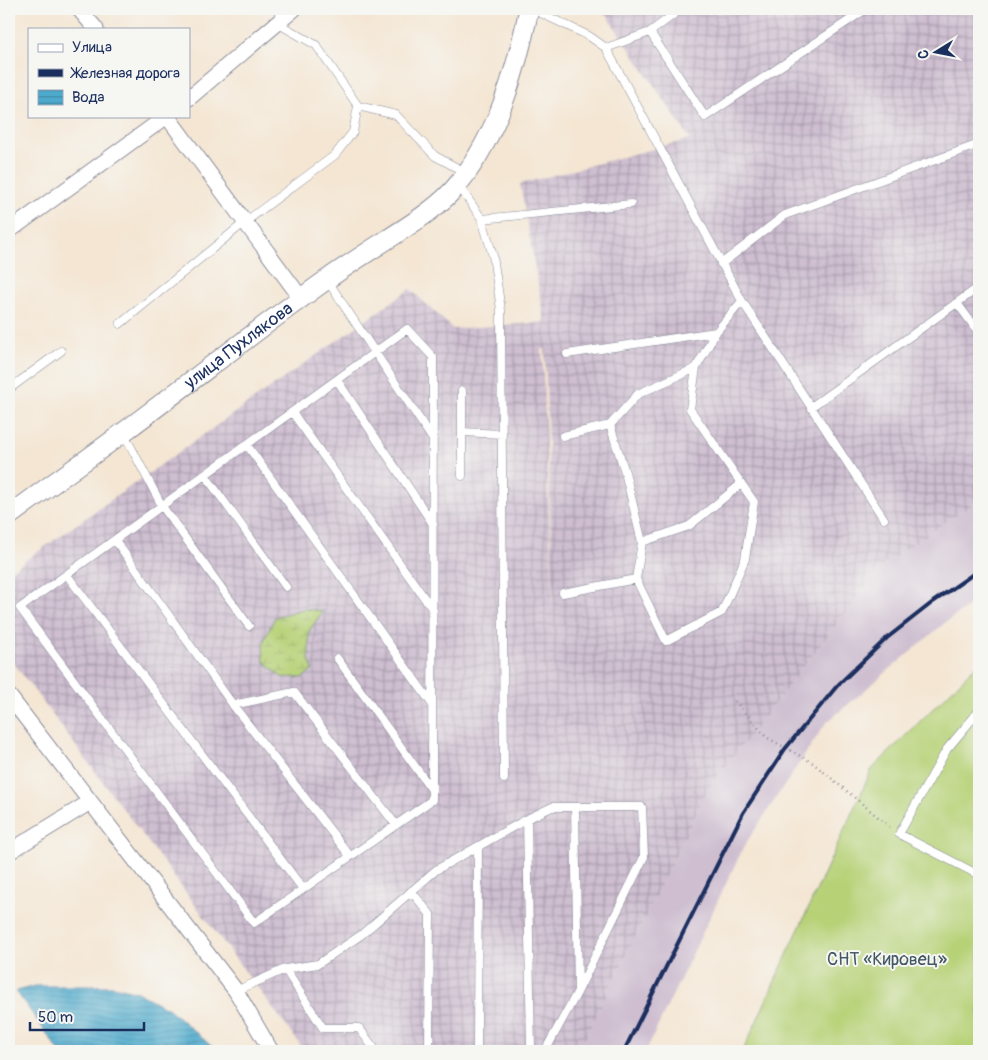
<svg xmlns="http://www.w3.org/2000/svg" width="988" height="1060" font-family="Pangolin,sans-serif">
  <style>
    .industrial { fill: url(#industrial-grid); fill-rule: evenodd }
    .railway { fill: #cebed0 }
    .wetland { fill: url(#wetland-marsh); stroke: #68806a }
    .garden { fill: #b6d176; stroke: #68806a }
    .water { fill: url(#water-rules); stroke: #346c95 }
    .lines { fill: none; stroke-linecap: round; stroke-linejoin: round }
    .service-casing { stroke: #888a98; stroke-width: 9 }
    .minor-casing { stroke: #888a98; stroke-width: 17 }
    .tertiary-casing { stroke: #888a98; stroke-width: 21 }
    .path { stroke: #888a98; stroke-width: 2.5; stroke-dasharray: 1 4; stroke-linecap: butt }
    .service { stroke: #fff; stroke-width: 8 }
    .minor { stroke: #fff; stroke-width: 15 }
    .tertiary { stroke: #fff; stroke-width: 19 }
    .rail { stroke: #1b2f5e; stroke-width: 4 }
    .labels { text-anchor: middle; stroke-width: 4; stroke-linejoin: round; paint-order: stroke }
    .street-label { font-size: 18px; fill: #1b2f5e; stroke: #f6f6f2 }
    .park-label { font-size: 18px; fill: #425864; stroke: #f6f6f2 }
  </style>
  <defs>
    <pattern id="industrial-grid" width="8" height="8" patternUnits="userSpaceOnUse" patternTransform="scale(1.25)"><rect width="8" height="8" fill="#cebed0"/><path d="M0 4h8M4 0v8" fill="none" stroke="#a69bac"/></pattern>
    <pattern id="wetland-marsh" width="20" height="14" patternUnits="userSpaceOnUse" patternTransform="scale(1.25)"><rect width="20" height="14" fill="#b6d176"/><path d="M1 5h8M5 5V1M11 12h8M15 12V8" fill="none" stroke="#9cb468"/></pattern>
    <pattern id="water-rules" width="6" height="5" patternUnits="userSpaceOnUse" patternTransform="scale(1.25)"><rect width="6" height="5" fill="#4eaacc"/><path d="M0 2.5h6" fill="none" stroke="#408ba9"/></pattern>
  </defs>
  <rect width="100%" height="100%" fill="#f6f6f2"/>
  <filter id="ink" filterUnits="userSpaceOnUse"><feTurbulence type="fractalNoise" baseFrequency=".02" numOctaves="2"/><feDisplacementMap in="SourceGraphic" scale="10" xChannelSelector="R" yChannelSelector="G"/><feConvolveMatrix kernelMatrix="1 2 1 2 8 2 1 2 1" color-interpolation-filters="sRGB"/></filter>
  <filter id="wash" filterUnits="userSpaceOnUse"><feTurbulence type="fractalNoise" baseFrequency=".0096" numOctaves="4" result="noise"/><feDisplacementMap in="SourceGraphic" scale="20" xChannelSelector="R" yChannelSelector="G"/><feGaussianBlur stdDeviation="1.12" result="paint"/><feColorMatrix in="noise" values="0 0 0 0 0 0 0 0 0 0 0 0 0 0 0 0 0 1.4 0 .05"/><feComposite in="paint" operator="in"/></filter>
  <g filter="url(#wash)">
    <rect width="100%" height="100%" fill="#f4e6d3"/>
    <path class="industrial" d="M 591,9 L 979,9 L 979,500 L 884,564 L 709,788 L 579,1051 L 305,1051 L 9,657 L 9,572 L 410,289 L 453,329 L 545,322 L 520,184 L 690,139 L 608,17 L 610,17 ZM 542,349 L 545,349 L 554,635 Z"/>
    <path class="railway" d="M 979,500 L 979,599 L 946,622 L 826,723 L 744,846 L 646,1051 L 579,1051 L 709,788 L 884,564 Z"/>
    <path class="wetland" d="M 303,609 L 323,611 L 309,631 L 309,659 L 313,670 L 302,678 L 281,677 L 264,661 L 263,643 L 275,617 Z"/>
    <path class="garden" d="M 979,663 L 979,1051 L 743,1051 L 872,769 Z"/>
    <path class="water" d="M 35,986 L 114,986 L 137,992 L 169,1009 L 217,1051 L 59,1051 L 16,991 Z"/>
  </g>
  <g filter="url(#ink)">
    <g class="lines">
      <g class="service-casing">
        <path id="service" d="M 532,9 L 589,36 L 606,48 L 742,301 L 884,519
          M 277,23 L 316,45 L 358,106 L 396,115 L 435,156 L 465,172
          M 650,32 L 705,117 L 866,9
          M 606,48 L 650,32 L 681,9
          M 459,186 L 482,219 L 493,256 L 501,310 L 504,779
          M 482,219 L 631,204
          M 721,264 L 785,215 L 979,144
          M 327,280 L 432,438
          M 957,303 L 979,333
          M 120,324 L 245,222 L 335,155 L 353,132 L 358,106
          M 407,329 L 433,357 L 432,800 L 254,923 L 20,608 Z
          M 567,354 L 716,332
          M 337,380 L 433,524
          M 9,389 L 61,351
          M 462,391 L 462,476
          M 811,407 L 979,287
          M 292,412 L 433,610
          M 610,425 L 638,394 L 696,368
          M 123,432 L 162,506 L 249,626
          M 462,432 L 502,434
          M 563,436 L 610,425 L 625,472 L 642,542 L 636,579 L 666,641 L 722,612 L 745,559 L 754,502 L 690,409 L 696,368 L 716,332 L 742,301
          M 247,445 L 432,704
          M 205,475 L 286,587
          M 115,540 L 233,705 L 350,856
          M 642,542 L 689,526 L 741,484
          M 67,575 L 303,889
          M 563,593 L 636,579
          M 337,658 L 432,790
          M 233,705 L 294,692 L 396,825
          M 979,711 L 947,749 L 899,834 L 979,875
          M 527,819 L 531,1051
          M 411,891 L 430,914 L 429,1051
          M 285,969 L 323,1028 L 359,1028 L 376,1051
          M 236,991 L 285,969 L 318,964 L 361,935 L 436,870 L 527,819 L 552,807 L 642,807 L 644,857 L 578,991
          M 477,1051 L 478,848
          M 545,1051 L 578,991 L 575,807"/>
      </g>
      <g class="minor-casing">
        <path id="minor" d="M 79,9 L 96,29
          M 189,98 L 294,9
          M 167,116 L 301,298
          M 9,231 L 167,116
          M 9,696 L 236,991 L 271,1051
          M 9,852 L 90,802"/>
      </g>
      <g class="tertiary-casing">
        <g id="tertiary">
          <path id="s1" d="M 9,516 C 47,487 87,460 125,431 C 191,382 255,331 322,283 C 343,268 366,253 388,239 C 413,223 441,206 459,183 C 499,132 516,71 529,9"/>
        </g>
      </g>
      <path class="path" d="M 735,701 L 766,737 L 813,763 L 890,827"/>
      <use href="#service" class="service"/>
      <use href="#minor" class="minor"/>
      <use href="#tertiary" class="tertiary"/>
      <path class="rail" d="M 624,1051 L 743,813 L 785,749 L 837,686 L 887,638 L 933,602 L 979,570"/>
    </g>
  </g>
  <g class="labels">
    <g class="street-label">
      <text dy="6" stroke="none"><textPath href="#s1" startOffset="286">улица Пухлякова</textPath></text>
    </g>
    <g class="park-label">
      <text x="887" y="965">СНТ «Кировец»</text>
    </g>
  </g>
  <rect width="988" height="1060" fill="none" stroke="#f6f6f2" stroke-width="30"/>
  <rect x="28" y="28" width="162" height="90" fill="#f6f6f2" stroke="#9ea6b7"/>
  <rect x="38" y="44" width="25" height="8" fill="#ffffff" stroke="#9ea6b7"/>
  <text x="72" y="52" font-size="15" fill="#1b2f5e">Улица</text>
  <rect x="38" y="69" width="25" height="8" fill="#1b2f5e" stroke="#9ea6b7"/>
  <text x="72" y="78" font-size="15" fill="#1b2f5e">Железная дорога</text>
  <rect x="38" y="90" width="25" height="15" fill="url(#water-rules)" stroke="#9ea6b7"/>
  <text x="72" y="102" font-size="15" fill="#1b2f5e">Вода</text>
  <g transform="translate(936 52) rotate(260)" stroke="#f6f6f2" stroke-width="4" paint-order="stroke">
  <path d="M0-4L9 19L0 12L-9 19Z" fill="#1b2f5e"/>
  <text y="-8" font-size="14" font-weight="bold" text-anchor="middle" fill="#1b2f5e">С</text>
  </g>
  <path d="M30 1022v8h114v-8" fill="none" stroke="#1b2f5e" stroke-width="2.5"/>
  <text x="38" y="1022" font-size="15" fill="#1b2f5e" stroke="#f6f6f2" stroke-width="4" paint-order="stroke">50 m</text>
</svg>
